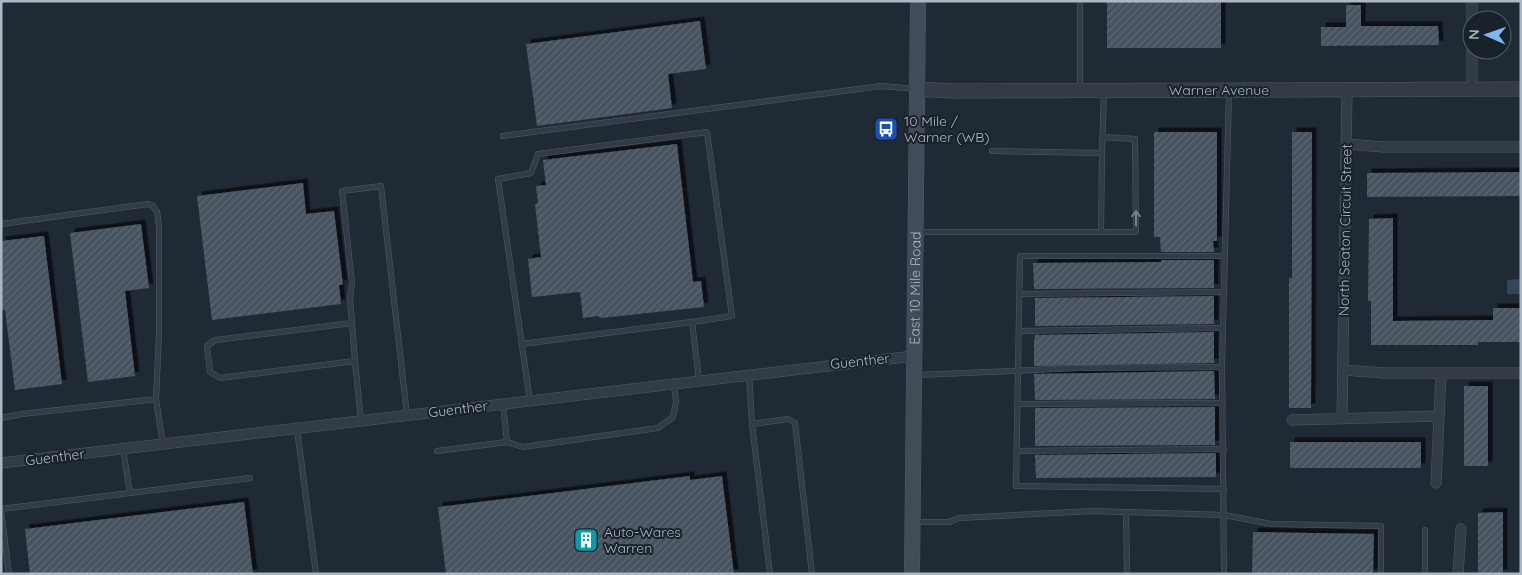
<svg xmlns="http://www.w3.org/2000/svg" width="1522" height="575" font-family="Quicksand,sans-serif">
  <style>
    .water { fill: #33475c }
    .building { fill: url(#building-hatch); filter: url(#shadow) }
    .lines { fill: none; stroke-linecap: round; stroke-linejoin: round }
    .service-casing { stroke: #505a64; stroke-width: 6 }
    .minor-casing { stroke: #505a64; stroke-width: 11 }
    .tertiary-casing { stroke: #505a64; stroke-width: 15 }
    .secondary-casing { stroke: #505a64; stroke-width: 16 }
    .service { stroke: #333c46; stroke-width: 5 }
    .minor { stroke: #333c46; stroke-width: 10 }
    .tertiary { stroke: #333c46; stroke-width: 14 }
    .secondary { stroke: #414c59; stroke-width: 15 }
    .oneway { stroke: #76808b }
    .labels { text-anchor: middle; stroke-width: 4; stroke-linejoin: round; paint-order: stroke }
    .street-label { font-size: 14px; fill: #adb7c3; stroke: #19212a }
    .poi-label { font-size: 14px; fill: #adb7c3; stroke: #19212a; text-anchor: start }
  </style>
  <defs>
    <pattern id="building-hatch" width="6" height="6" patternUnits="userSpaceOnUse" patternTransform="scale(1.25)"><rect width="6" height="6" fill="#46525f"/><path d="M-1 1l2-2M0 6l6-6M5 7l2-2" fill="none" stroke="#5e6974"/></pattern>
    <filter id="shadow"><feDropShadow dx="4.5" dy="-4.5" stdDeviation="0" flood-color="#0009"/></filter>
  </defs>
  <rect width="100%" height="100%" fill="#202a35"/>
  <path class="water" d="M 1521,279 L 1521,294 L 1507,294 L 1507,280 Z"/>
  <path class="building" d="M 1221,1 L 1221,48 L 1107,48 L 1107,2 Z
    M 1346,5 L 1361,5 L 1361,26 L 1438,26 L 1439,45 L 1321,46 L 1321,27 L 1346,27 Z
    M 700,21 L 706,69 L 668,74 L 672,108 L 537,126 L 526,44 Z
    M 1154,132 L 1217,132 L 1217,241 L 1213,241 L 1214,252 L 1161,252 L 1160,237 L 1154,237 Z
    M 1292,132 L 1312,132 L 1311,408 L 1289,408 L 1289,278 L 1292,278 Z
    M 677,144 L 693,282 L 701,281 L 704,307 L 601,318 L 598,316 L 583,318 L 580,292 L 532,297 L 528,259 L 541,257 L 535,204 L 538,203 L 536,186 L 546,185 L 543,160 Z
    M 1521,172 L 1521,196 L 1367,197 L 1367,173 Z
    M 303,183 L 306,214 L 334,211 L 343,285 L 339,285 L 341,304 L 212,320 L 197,196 Z
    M 1393,218 L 1393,321 L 1493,320 L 1493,308 L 1521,308 L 1521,342 L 1478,342 L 1478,345 L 1371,345 L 1371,301 L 1368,301 L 1369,219 Z
    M 141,224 L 149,288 L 125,291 L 135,376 L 88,382 L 70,233 Z
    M 44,236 L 62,384 L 15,390 L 5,310 L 1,310 L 1,241 Z
    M 1161,260 L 1214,260 L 1214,288 L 1034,289 L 1033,263 L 1161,262 Z
    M 1214,296 L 1214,324 L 1035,326 L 1035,298 Z
    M 1214,332 L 1214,363 L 1034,366 L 1034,339 L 1035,339 L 1035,335 Z
    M 1214,371 L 1215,399 L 1035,400 L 1034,374 Z
    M 1464,386 L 1488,386 L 1488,466 L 1464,466 Z
    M 1215,407 L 1215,445 L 1035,446 L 1035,408 Z
    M 1290,442 L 1421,442 L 1421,468 L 1290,468 Z
    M 1216,453 L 1216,477 L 1036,478 L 1035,455 Z
    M 690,476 L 690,480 L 722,476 L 734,574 L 446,574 L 438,507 Z
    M 244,502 L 253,574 L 30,574 L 25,529 Z
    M 1503,512 L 1503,574 L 1478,574 L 1478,513 Z
    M 1253,532 L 1374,534 L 1373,574 L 1252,574 Z"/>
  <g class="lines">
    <g class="service-casing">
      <path id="service" d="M 1080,90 L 1080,1
        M 503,136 L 881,86 L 916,89
        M 992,151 L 1102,153 L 1104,91
        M 1,224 L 148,204 L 153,206 L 157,212 L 159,226 L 159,333 L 156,399 L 163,445
        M 916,232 L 1136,232 L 1135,139 L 1102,137
        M 1101,232 L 1102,153
        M 1020,294 L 1224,292
        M 352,323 L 355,361
        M 1020,331 L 1223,328
        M 522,344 L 692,322
        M 1222,367 L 1224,574
        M 749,374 L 752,424 L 770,574
        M 917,375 L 1080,368 L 1222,367 L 1229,92
        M 530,401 L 498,179 L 531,173 L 538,154 L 707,132 L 732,316 L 692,322 L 699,380
        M 503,404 L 507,442 L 523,447 L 658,428 L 673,417 L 676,402 L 674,385
        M 1018,404 L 1223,403
        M 1,418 L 22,414 L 156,399
        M 361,421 L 355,361 L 220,378 L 210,372 L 207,346 L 215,340 L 352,323 L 350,298 L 352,283 L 342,191 L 381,186 L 407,415
        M 752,424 L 788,419 L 795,423 L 812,574
        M 297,429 L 316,574
        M 437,451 L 507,442
        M 1017,451 L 1224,449
        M 1224,489 L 1016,486 L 1020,256 L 1225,256
        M 130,493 L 250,478
        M 1,509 L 130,493 L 123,449
        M 1,511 L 9,574
        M 1126,512 L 1224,515 L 1272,524 L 1381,526 L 1381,574
        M 914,522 L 949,522 L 959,518 L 1092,511 L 1126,512 L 1127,574
        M 1425,574 L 1425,530"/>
    </g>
    <g class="minor-casing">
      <path id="minor" d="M 1472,20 L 1472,1
        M 1472,90 L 1472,50
        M 1347,144 L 1383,147 L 1521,147
        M 1343,370 L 1385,373 L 1521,373
        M 1342,419 L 1347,90
        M 1292,420 L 1439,416
        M 1,463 L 914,356
        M 1436,483 L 1441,373
        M 1458,574 L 1461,529"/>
    </g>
    <g class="tertiary-casing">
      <path id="tertiary" d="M 916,89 L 953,91 L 1521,89"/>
    </g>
    <g class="secondary-casing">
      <g id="secondary">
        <path id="s1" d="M 912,574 L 918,1"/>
      </g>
    </g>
    <use href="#service" class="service"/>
    <use href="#minor" class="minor"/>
    <use href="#tertiary" class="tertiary"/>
    <use href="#secondary" class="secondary"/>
  </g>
  <defs><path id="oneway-shaft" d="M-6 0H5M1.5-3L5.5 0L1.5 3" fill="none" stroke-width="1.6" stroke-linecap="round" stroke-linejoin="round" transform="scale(1.25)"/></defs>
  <use class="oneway" href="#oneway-shaft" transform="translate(1136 218) rotate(-90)"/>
  <defs>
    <g id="bus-square" transform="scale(1.25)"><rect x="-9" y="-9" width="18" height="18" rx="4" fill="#1a4fb4" stroke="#19212a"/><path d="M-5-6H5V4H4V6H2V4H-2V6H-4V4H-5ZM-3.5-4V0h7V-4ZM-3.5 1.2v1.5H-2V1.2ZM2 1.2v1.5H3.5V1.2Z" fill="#fff"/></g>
    <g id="building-square" transform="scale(1.25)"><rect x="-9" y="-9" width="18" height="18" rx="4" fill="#0f9aa8" stroke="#19212a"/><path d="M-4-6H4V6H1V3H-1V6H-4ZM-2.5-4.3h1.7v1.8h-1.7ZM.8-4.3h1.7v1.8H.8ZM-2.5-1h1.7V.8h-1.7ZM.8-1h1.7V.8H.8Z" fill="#fff"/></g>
  </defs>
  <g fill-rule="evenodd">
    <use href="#bus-square" x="886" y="129"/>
    <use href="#building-square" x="586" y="540"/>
  </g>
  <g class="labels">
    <g class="street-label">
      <text x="1219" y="95">Warner Avenue</text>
      <text transform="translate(1345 230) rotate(-89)" y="5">North Seaton Circuit Street</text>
      <text dy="5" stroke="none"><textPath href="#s1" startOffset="286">East 10 Mile Road</textPath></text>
      <text transform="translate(860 361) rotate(-6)" y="5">Guenther</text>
      <text transform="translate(458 409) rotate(-7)" y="5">Guenther</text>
      <text transform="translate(55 457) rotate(-7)" y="5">Guenther</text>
    </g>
    <g class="poi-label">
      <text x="904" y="126">10 Mile /<tspan x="904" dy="16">Warner (WB)</tspan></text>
      <text x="604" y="537">Auto-Wares<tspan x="604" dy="16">Warren</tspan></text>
    </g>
  </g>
  <rect width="1522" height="575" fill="none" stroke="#adb7c3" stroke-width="5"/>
  <g transform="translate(1487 35) rotate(272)"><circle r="24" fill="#19212a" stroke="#545d67"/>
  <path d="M0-4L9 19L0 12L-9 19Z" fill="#80b6f4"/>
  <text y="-8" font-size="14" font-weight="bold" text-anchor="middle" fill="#adb7c3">N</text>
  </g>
</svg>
